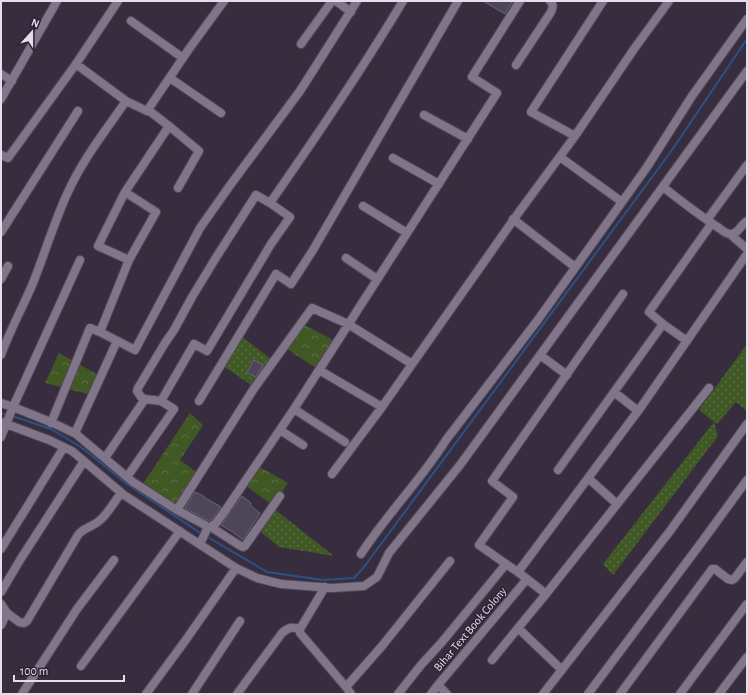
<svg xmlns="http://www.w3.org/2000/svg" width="748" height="695" font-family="'Alegreya Sans',sans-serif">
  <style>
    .grass { fill: url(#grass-dots) }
    .park { fill: url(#park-crowns) }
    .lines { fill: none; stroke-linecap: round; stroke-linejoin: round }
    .stream { stroke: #275386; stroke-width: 2 }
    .building { fill: #4c465b; stroke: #696379 }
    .minor-casing { stroke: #524958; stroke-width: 10 }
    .minor { stroke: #81758a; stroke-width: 8 }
    .labels { text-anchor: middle; stroke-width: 3; stroke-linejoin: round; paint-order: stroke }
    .street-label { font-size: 12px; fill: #e5deea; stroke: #2d2335 }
  </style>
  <defs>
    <pattern id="grass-dots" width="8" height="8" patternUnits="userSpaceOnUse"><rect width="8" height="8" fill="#3f5824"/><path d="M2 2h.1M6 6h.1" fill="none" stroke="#5b7044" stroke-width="1.8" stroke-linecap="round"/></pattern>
    <pattern id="park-crowns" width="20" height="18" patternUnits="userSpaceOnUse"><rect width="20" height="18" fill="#3f5824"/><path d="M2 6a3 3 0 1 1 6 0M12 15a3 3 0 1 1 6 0" fill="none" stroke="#5b7044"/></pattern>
  </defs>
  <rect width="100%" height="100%" fill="#382d3f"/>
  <path class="grass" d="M 241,336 L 271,359 L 260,378 L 251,385 L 222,365 Z
    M 747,344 L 747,411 L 736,402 L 717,424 L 714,422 L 718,436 L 613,575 L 603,564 L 714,422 L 699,410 Z
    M 273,508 L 334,556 L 279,547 L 261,532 Z"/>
  <path class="park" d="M 301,323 L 337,342 L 319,370 L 284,347 Z
    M 59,353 L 100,376 L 92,395 L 45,383 Z
    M 190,413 L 203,425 L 180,460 L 196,472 L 177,506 L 141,487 Z
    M 258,466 L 288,483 L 272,505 L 245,485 Z"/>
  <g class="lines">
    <path class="stream" d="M 1,413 L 7,415
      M 12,416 L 51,429 L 81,447 L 127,484 L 202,534
      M 206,536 L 267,572 L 323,580 L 354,578 L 364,567 L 672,150 L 747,39"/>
  </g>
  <path class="building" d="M 483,1 L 513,1 L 505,14 Z
    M 254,360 L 263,365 L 256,377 L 247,372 Z
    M 195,492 L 204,496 L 204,497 L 221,507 L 212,519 L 209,521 L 185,508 Z
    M 242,496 L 251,503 L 250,505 L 260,513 L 243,540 L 231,531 L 221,525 Z"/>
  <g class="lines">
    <g class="minor-casing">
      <path id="minor" d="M 336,1 L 351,12
        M 131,21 L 183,58
        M 301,44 L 332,1
        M 76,64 L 126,101
        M 516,65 L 551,12 C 553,7 554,5 550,1
        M 1,74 L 12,81
        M 170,78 L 221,113
        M 1,99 L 57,1
        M 424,115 L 468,139
        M 169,126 L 199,151 L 178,188
        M 575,136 L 531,112 L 603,1
        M 1,155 L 8,158 L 76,64 L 118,1
        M 560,157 L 622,202
        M 393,158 L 439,184
        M 663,187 C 681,201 700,216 719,228 C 722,230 726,234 730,234 C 738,235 741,224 747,221
        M 125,192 L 156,212 L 129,260 L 100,332 L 135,350 L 200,228 L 231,184 L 300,91 L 357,1
        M 363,206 L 407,233
        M 513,219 L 575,267
        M 707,220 L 747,165
        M 1,232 L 78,111
        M 730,234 L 747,249
        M 346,258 L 377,279
        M 129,260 L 98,246 L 125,192 L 169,126 L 148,110
        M 1,279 L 8,266
        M 687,341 L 663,324 L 649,312 L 712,223
        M 1,355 C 10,330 23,307 33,283 C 45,253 54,222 68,192 C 83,159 106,130 126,101 L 147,111 L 189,49 L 224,1
        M 540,355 L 567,375
        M 319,370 L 382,407
        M 614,392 L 638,411
        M 145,399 L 161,401 L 194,344 L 207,351 L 271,244 L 290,217 L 270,203
        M 199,401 L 276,274 L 291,284 L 313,250 L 458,1
        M 1,403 L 13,407 L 53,423 L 76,434 L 133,482 L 177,510 L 205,525 L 207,527 L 207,529 L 200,544
        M 294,409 L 345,442
        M 1,422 L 49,440 L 72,451 L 124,495 L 236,568 L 257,578 L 281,584 L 332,588 L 364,586 L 377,577 L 389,553 L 460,465 L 747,71
        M 51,423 L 90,328 L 100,332
        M 280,430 L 303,445
        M 75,433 L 117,341
        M 1,437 L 13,407 L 80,260
        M 105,458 L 145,399 L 141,397 L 137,391 L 138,388 L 165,343 L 174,330 L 192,297 L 217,256 L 256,195 L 270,203 C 316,137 362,70 403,1
        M 558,470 L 663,324
        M 332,474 L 382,407 L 519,212 L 575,136 L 634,49 L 669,1
        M 127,477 L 174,409 L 161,401
        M 588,478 L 617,504
        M 177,510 L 253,390 L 312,308 L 348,324 L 412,364
        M 211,527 L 239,545 L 243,547 L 245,546 L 280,496
        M 207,529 L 216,523 L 225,511 L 294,409 L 497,93 L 472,77 L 520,1
        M 1,549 L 64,447
        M 361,554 C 387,514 421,480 446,440 L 537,321 L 647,167 L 692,96 L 747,19
        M 506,564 L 479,545 L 513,497 L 492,481 L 623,294
        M 518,572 L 641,407 L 747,254
        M 325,587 L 300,629 L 300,633 L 346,687 L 351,694
        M 1,592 L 20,560 L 84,461
        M 546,594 L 709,388
        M 1,604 L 7,613 L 1,625
        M 7,613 L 19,622 L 24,623 L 27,621 L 78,535 C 83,528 92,527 99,521 C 108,514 114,502 121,493
        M 492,660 L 518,628
        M 81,666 L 180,531
        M 346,687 L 382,646 L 450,561
        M 22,694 L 77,609 L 114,560
        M 146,694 L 185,641 L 236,568
        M 192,694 L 240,621
        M 237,694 L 282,633 C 289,627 291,627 300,629
        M 398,694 L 421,665 L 442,642 L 506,564 L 518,572 L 546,594 L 518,628 L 562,670
        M 431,694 L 438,685
        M 447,694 L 438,685 L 527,579
        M 543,694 L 670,531 L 747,424
        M 588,694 L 701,543 L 747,480
        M 620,694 L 712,569 L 715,569 L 728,579 L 732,580 L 735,578 L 747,562
        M 680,694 L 747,604
        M 719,694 L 747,657"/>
    </g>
    <use href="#minor" class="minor"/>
  </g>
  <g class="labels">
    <g class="street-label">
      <text transform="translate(470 629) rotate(-50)" y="4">Bihar Text Book Colony</text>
    </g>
  </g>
  <rect width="748" height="695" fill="none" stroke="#e5deea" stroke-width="4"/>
  <g transform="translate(32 32) rotate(21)" stroke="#2d2335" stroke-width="3" paint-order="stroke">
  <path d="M0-3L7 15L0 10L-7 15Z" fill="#e5deea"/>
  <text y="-6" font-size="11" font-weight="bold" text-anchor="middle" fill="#e5deea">N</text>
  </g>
  <path d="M14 675v6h110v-6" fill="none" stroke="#e5deea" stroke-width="2"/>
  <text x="20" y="675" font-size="12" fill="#e5deea" stroke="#2d2335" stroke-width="3" paint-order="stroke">100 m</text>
</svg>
